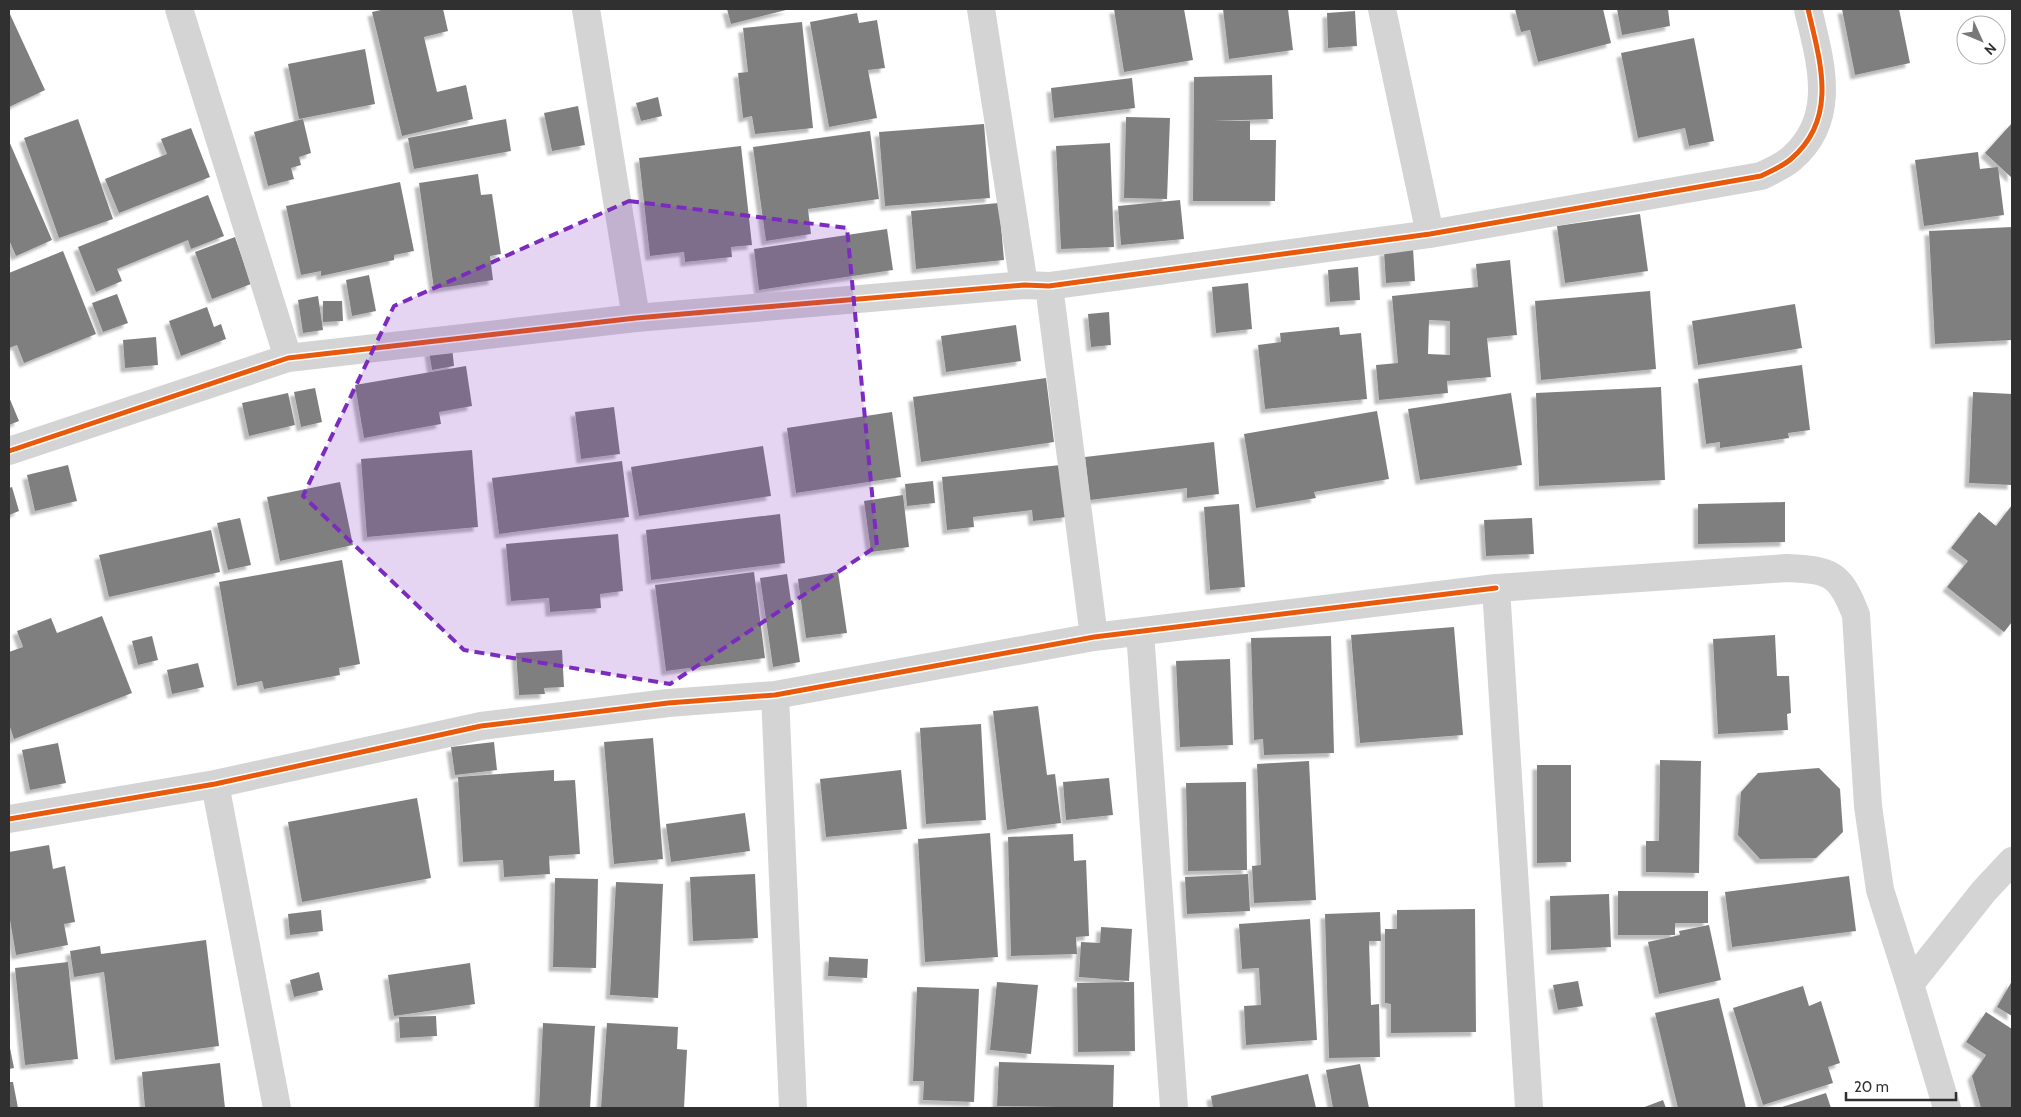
<svg xmlns="http://www.w3.org/2000/svg" width="2021" height="1117" font-family="Cabin,sans-serif">
  <style>
    .building { fill: #7f7f7f; fill-rule: evenodd; filter: url(#shadow) }
    .lines { fill: none; stroke-linecap: round; stroke-linejoin: round }
    .minor { stroke: #d4d4d4; stroke-width: 28 }
    .cycleway-casing { stroke: #fff; stroke-width: 8 }
    .cycleway { stroke: #e8590c; stroke-width: 5 }
    .marked { fill: #7b2cbf; fill-opacity: 0.2; stroke: #7b2cbf; stroke-width: 4; stroke-dasharray: 10 6; stroke-linejoin: round }
  </style>
  <defs>
    <filter id="shadow"><feDropShadow dx="-4.5" dy="4.5" stdDeviation="1" flood-color="#0004"/></filter>
  </defs>
  <rect width="100%" height="100%" fill="#fff"/>
  <path class="building" d="M 385,9 L 443,9 L 448,31 L 424,37 L 437,92 L 466,85 L 473,119 L 402,136 L 372,12 Z
    M 727,9 L 790,9 L 731,24 Z
    M 1114,9 L 1184,9 L 1193,60 L 1124,72 Z
    M 1223,9 L 1288,9 L 1293,50 L 1229,59 Z
    M 1515,9 L 1603,9 L 1611,43 L 1538,62 L 1530,30 L 1521,32 Z
    M 1617,9 L 1668,9 L 1670,26 L 1622,35 Z
    M 1842,9 L 1899,9 L 1910,63 L 1855,75 Z
    M 1355,11 L 1357,46 L 1328,48 L 1327,13 Z
    M 9,12 L 45,90 L 9,107 Z
    M 857,13 L 859,23 L 877,20 L 885,68 L 868,70 L 877,118 L 829,127 L 810,22 Z
    M 802,22 L 813,128 L 755,134 L 752,116 L 743,118 L 738,73 L 748,72 L 743,28 Z
    M 1694,38 L 1714,141 L 1689,146 L 1685,128 L 1638,138 L 1621,53 Z
    M 365,49 L 375,104 L 299,119 L 288,64 Z
    M 1272,75 L 1273,119 L 1213,121 L 1250,121 L 1250,140 L 1276,140 L 1275,201 L 1193,201 L 1194,77 Z
    M 1132,78 L 1135,108 L 1054,118 L 1051,88 Z
    M 658,97 L 662,116 L 641,121 L 636,103 Z
    M 578,106 L 585,145 L 552,151 L 544,113 Z
    M 1126,117 L 1170,118 L 1167,199 L 1124,198 Z
    M 78,119 L 113,219 L 59,238 L 24,138 Z
    M 303,119 L 311,153 L 299,157 L 301,165 L 291,168 L 294,179 L 268,186 L 254,132 Z
    M 506,119 L 511,151 L 414,169 L 408,138 Z
    M 2012,123 L 2012,178 L 1985,153 Z
    M 984,124 L 990,198 L 885,206 L 879,132 Z
    M 191,128 L 210,177 L 119,213 L 105,179 L 167,154 L 161,139 Z
    M 870,131 L 879,199 L 808,209 L 811,234 L 766,241 L 753,147 Z
    M 9,141 L 52,240 L 16,256 L 9,240 Z
    M 1110,143 L 1114,247 L 1061,249 L 1056,146 Z
    M 741,146 L 752,245 L 731,247 L 732,257 L 685,262 L 684,252 L 650,256 L 639,158 Z
    M 1978,152 L 1980,169 L 1998,167 L 2004,215 L 1924,226 L 1915,160 Z
    M 478,174 L 481,195 L 492,194 L 501,254 L 490,256 L 493,280 L 434,289 L 419,183 Z
    M 400,182 L 414,251 L 394,255 L 394,260 L 321,276 L 321,271 L 301,275 L 286,206 Z
    M 208,195 L 224,236 L 191,249 L 188,240 L 117,269 L 122,281 L 96,292 L 78,247 Z
    M 1180,200 L 1184,239 L 1121,245 L 1118,206 Z
    M 999,203 L 1004,260 L 916,269 L 911,211 Z
    M 1640,214 L 1648,271 L 1565,283 L 1557,226 Z
    M 2012,227 L 2012,340 L 1935,344 L 1929,231 Z
    M 887,229 L 893,270 L 759,290 L 754,249 Z
    M 235,237 L 251,284 L 212,299 L 195,252 Z
    M 1413,248 L 1415,281 L 1386,283 L 1384,251 Z
    M 63,251 L 96,334 L 24,363 L 17,345 L 9,348 L 9,273 Z
    M 1510,260 L 1517,335 L 1487,338 L 1491,377 L 1447,381 L 1448,393 L 1379,400 L 1376,365 L 1398,363 L 1392,296 L 1478,287 L 1476,264 ZM 1429,320 L 1450,321 L 1450,355 L 1428,354 Z
    M 1358,267 L 1360,300 L 1330,302 L 1328,270 Z
    M 369,275 L 376,311 L 352,316 L 346,280 Z
    M 1248,283 L 1252,329 L 1216,333 L 1212,287 Z
    M 1650,291 L 1656,369 L 1541,380 L 1535,301 Z
    M 117,294 L 128,323 L 103,332 L 92,303 Z
    M 318,296 L 323,330 L 303,333 L 298,300 Z
    M 323,301 L 342,301 L 343,321 L 323,322 Z
    M 1795,304 L 1802,348 L 1698,365 L 1692,321 Z
    M 207,307 L 214,327 L 221,324 L 226,339 L 181,356 L 169,321 Z
    M 1109,312 L 1111,345 L 1091,347 L 1088,314 Z
    M 1016,325 L 1021,361 L 946,372 L 941,336 Z
    M 1339,327 L 1340,335 L 1361,333 L 1367,399 L 1265,409 L 1258,345 L 1281,342 L 1280,333 Z
    M 156,337 L 158,365 L 125,368 L 123,340 Z
    M 452,347 L 454,366 L 432,370 L 429,351 Z
    M 1802,365 L 1810,430 L 1788,433 L 1789,438 L 1720,448 L 1720,442 L 1706,444 L 1698,379 Z
    M 466,366 L 472,406 L 439,412 L 441,424 L 364,438 L 355,385 Z
    M 1046,378 L 1054,442 L 921,462 L 913,397 Z
    M 1661,387 L 1665,480 L 1539,486 L 1536,393 Z
    M 315,388 L 322,422 L 301,427 L 294,392 Z
    M 1973,392 L 2012,394 L 2012,485 L 1969,483 Z
    M 288,393 L 295,425 L 249,436 L 242,403 Z
    M 1511,393 L 1522,465 L 1420,480 L 1408,409 Z
    M 9,397 L 19,421 L 9,425 Z
    M 614,407 L 620,454 L 581,459 L 575,412 Z
    M 1377,411 L 1389,479 L 1314,492 L 1316,498 L 1256,508 L 1244,434 Z
    M 892,412 L 901,477 L 796,493 L 787,428 Z
    M 1214,442 L 1219,494 L 1187,498 L 1187,488 L 1090,500 L 1085,457 Z
    M 763,446 L 771,496 L 639,516 L 631,467 Z
    M 472,450 L 478,527 L 367,537 L 361,459 Z
    M 622,461 L 629,517 L 499,534 L 492,478 Z
    M 68,465 L 77,501 L 35,511 L 27,475 Z
    M 1061,465 L 1067,517 L 1033,521 L 1032,510 L 973,517 L 974,527 L 947,530 L 942,477 Z
    M 933,481 L 935,503 L 907,506 L 905,484 Z
    M 340,482 L 353,545 L 280,561 L 267,497 Z
    M 12,487 L 19,511 L 9,515 L 9,488 Z
    M 903,495 L 909,547 L 871,552 L 864,501 Z
    M 1785,502 L 1785,542 L 1698,544 L 1698,504 Z
    M 1239,504 L 1245,587 L 1210,590 L 1204,507 Z
    M 2012,505 L 2012,622 L 2004,632 L 1947,587 L 1968,561 L 1951,548 L 1979,512 L 1996,526 Z
    M 780,514 L 785,563 L 651,580 L 646,530 Z
    M 240,518 L 251,565 L 228,570 L 217,523 Z
    M 1532,518 L 1534,554 L 1486,556 L 1484,520 Z
    M 211,530 L 220,572 L 109,597 L 99,555 Z
    M 618,534 L 623,591 L 600,594 L 601,608 L 550,612 L 549,598 L 511,601 L 506,544 Z
    M 342,560 L 360,664 L 339,668 L 340,675 L 264,689 L 262,681 L 237,686 L 219,582 Z
    M 754,572 L 765,658 L 666,671 L 655,585 Z
    M 838,572 L 847,633 L 806,638 L 798,579 Z
    M 787,574 L 800,662 L 773,667 L 760,578 Z
    M 102,616 L 132,693 L 14,739 L 9,724 L 9,652 L 23,647 L 17,631 L 51,618 L 57,633 Z
    M 1454,627 L 1463,735 L 1360,743 L 1351,635 Z
    M 1775,635 L 1777,676 L 1789,676 L 1791,713 L 1787,714 L 1788,730 L 1718,734 L 1713,639 Z
    M 152,636 L 158,660 L 138,665 L 132,641 Z
    M 1331,636 L 1334,753 L 1264,755 L 1263,739 L 1254,740 L 1251,638 Z
    M 562,650 L 564,687 L 544,688 L 545,694 L 519,695 L 516,653 Z
    M 1230,659 L 1233,745 L 1180,747 L 1176,661 Z
    M 198,663 L 204,687 L 172,694 L 167,670 Z
    M 1038,706 L 1047,775 L 1055,774 L 1061,823 L 1007,830 L 993,711 Z
    M 981,724 L 986,820 L 926,824 L 920,728 Z
    M 653,738 L 663,859 L 614,864 L 604,742 Z
    M 494,742 L 497,770 L 455,775 L 451,747 Z
    M 58,743 L 66,783 L 30,790 L 22,750 Z
    M 1660,760 L 1701,761 L 1699,873 L 1646,872 L 1646,841 L 1659,841 Z
    M 1309,761 L 1316,900 L 1254,903 L 1252,866 L 1261,865 L 1257,764 Z
    M 1537,765 L 1571,765 L 1571,862 L 1537,863 Z
    M 1819,768 L 1840,789 L 1843,832 L 1816,858 L 1760,859 L 1738,835 L 1741,792 L 1758,773 Z
    M 554,770 L 554,781 L 575,780 L 580,854 L 549,856 L 550,874 L 504,877 L 503,860 L 463,862 L 458,777 Z
    M 901,770 L 907,829 L 826,837 L 820,779 Z
    M 1109,778 L 1113,815 L 1066,820 L 1063,782 Z
    M 1246,782 L 1247,870 L 1188,871 L 1186,783 Z
    M 417,798 L 431,878 L 302,902 L 288,822 Z
    M 745,813 L 750,851 L 671,862 L 666,824 Z
    M 990,833 L 998,957 L 925,962 L 918,839 Z
    M 1073,834 L 1074,861 L 1086,860 L 1089,936 L 1076,937 L 1077,954 L 1011,956 L 1008,837 Z
    M 49,845 L 53,869 L 65,866 L 75,922 L 64,924 L 68,945 L 16,955 L 9,914 L 9,852 Z
    M 755,874 L 758,938 L 693,941 L 690,877 Z
    M 1248,874 L 1250,911 L 1187,914 L 1185,877 Z
    M 1849,876 L 1856,931 L 1732,947 L 1725,892 Z
    M 555,878 L 598,879 L 596,968 L 553,967 Z
    M 616,882 L 663,884 L 658,998 L 610,995 Z
    M 1618,891 L 1708,891 L 1708,923 L 1675,923 L 1675,935 L 1618,935 Z
    M 1609,894 L 1611,947 L 1551,950 L 1550,896 Z
    M 1475,909 L 1476,1032 L 1391,1033 L 1391,1004 L 1385,1003 L 1385,929 L 1397,929 L 1397,910 Z
    M 321,910 L 323,931 L 290,935 L 288,914 Z
    M 1380,912 L 1381,941 L 1369,941 L 1371,1005 L 1379,1004 L 1380,1057 L 1329,1058 L 1325,914 Z
    M 1310,919 L 1317,1040 L 1246,1045 L 1244,1006 L 1261,1005 L 1259,968 L 1242,969 L 1239,924 Z
    M 1709,925 L 1721,980 L 1659,994 L 1648,942 L 1680,935 L 1679,931 Z
    M 1101,927 L 1132,929 L 1129,981 L 1079,977 L 1081,942 L 1100,943 Z
    M 206,940 L 219,1046 L 115,1060 L 104,972 L 74,977 L 70,951 L 100,946 L 101,954 Z
    M 829,957 L 868,959 L 867,978 L 828,976 Z
    M 68,962 L 78,1059 L 25,1065 L 15,968 Z
    M 470,963 L 475,1004 L 394,1016 L 388,975 Z
    M 319,972 L 323,990 L 294,997 L 290,980 Z
    M 1578,981 L 1583,1006 L 1558,1010 L 1553,985 Z
    M 2012,981 L 2012,1016 L 1997,1007 Z
    M 997,982 L 1038,985 L 1031,1054 L 990,1050 Z
    M 1134,982 L 1135,1051 L 1078,1052 L 1077,983 Z
    M 1803,986 L 1809,1006 L 1821,1001 L 1840,1063 L 1828,1067 L 1833,1083 L 1763,1105 L 1733,1008 Z
    M 917,987 L 979,989 L 974,1102 L 923,1100 L 924,1081 L 913,1081 Z
    M 1719,998 L 1746,1108 L 1678,1108 L 1655,1013 Z
    M 1986,1012 L 2012,1029 L 2012,1108 L 1981,1108 L 1972,1076 L 1986,1055 L 1966,1042 Z
    M 436,1016 L 437,1036 L 400,1038 L 399,1017 Z
    M 543,1023 L 595,1026 L 590,1108 L 539,1108 Z
    M 607,1023 L 678,1027 L 677,1049 L 687,1050 L 684,1108 L 601,1108 Z
    M 9,1043 L 14,1068 L 9,1069 Z
    M 999,1062 L 1114,1065 L 1113,1108 L 997,1106 Z
    M 220,1063 L 225,1108 L 145,1108 L 142,1072 Z
    M 1360,1064 L 1369,1108 L 1333,1108 L 1326,1070 Z
    M 1308,1074 L 1316,1108 L 1213,1108 L 1211,1096 Z
    M 9,1082 L 13,1082 L 18,1108 L 9,1108 Z
    M 1826,1093 L 1831,1108 L 1779,1108 Z
    M 1663,1100 L 1666,1108 L 1642,1108 Z"/>
  <g class="lines">
    <path class="minor" d="M 179,9 L 288,358
      M 586,9 L 636,318
      M 981,9 L 1024,285
      M 1382,9 L 1430,234
      M 1049,286 L 1094,637
      M 9,451 L 288,358 L 636,318 L 1024,285 L 1049,286 L 1430,234 L 1761,176 C 1771,171 1783,166 1791,159 C 1839,118 1820,61 1808,9
      M 1140,632 L 1174,1108
      M 775,695 L 793,1108
      M 215,784 L 277,1108
      M 9,819 L 215,784 L 481,726 L 668,703 L 775,695 L 1094,637 L 1496,588
      M 1529,1108 L 1496,588 L 1787,568 C 1831,570 1840,573 1856,615 L 1868,806 L 1880,890 L 1910,984
      M 1947,1108 L 1910,984 L 1984,891 L 2012,861"/>
    <g class="cycleway-casing">
      <path id="cycleway" d="M 9,451 L 288,358 L 636,318 L 1024,285 L 1049,286 L 1430,234 L 1761,176 C 1771,171 1783,166 1791,159 C 1839,118 1820,61 1808,9
        M 9,819 L 215,784 L 481,726 L 668,703 L 775,695 L 1094,637 L 1496,588"/>
    </g>
    <use href="#cycleway" class="cycleway"/>
  </g>
  <path class="marked" d="M 629,201 L 847,228 L 877,546 L 670,684 L 464,650 L 303,496 L 394,306 Z"/>
  <rect width="2021" height="1117" fill="none" stroke="#303030" stroke-width="20"/>
  <g transform="translate(1981 40) rotate(134)"><circle r="24" fill="#ffffff" stroke="#acacac"/>
  <path d="M0-4L9 19L0 12L-9 19Z" fill="#787878"/>
  <text y="-8" font-size="14" font-weight="bold" text-anchor="middle" fill="#303030">N</text>
  </g>
  <path d="M1846 1092v8h110v-8" fill="none" stroke="#303030" stroke-width="2.5"/>
  <text x="1854" y="1092" font-size="15" fill="#303030" stroke="#ffffff" stroke-width="4" paint-order="stroke">20 m</text>
</svg>
